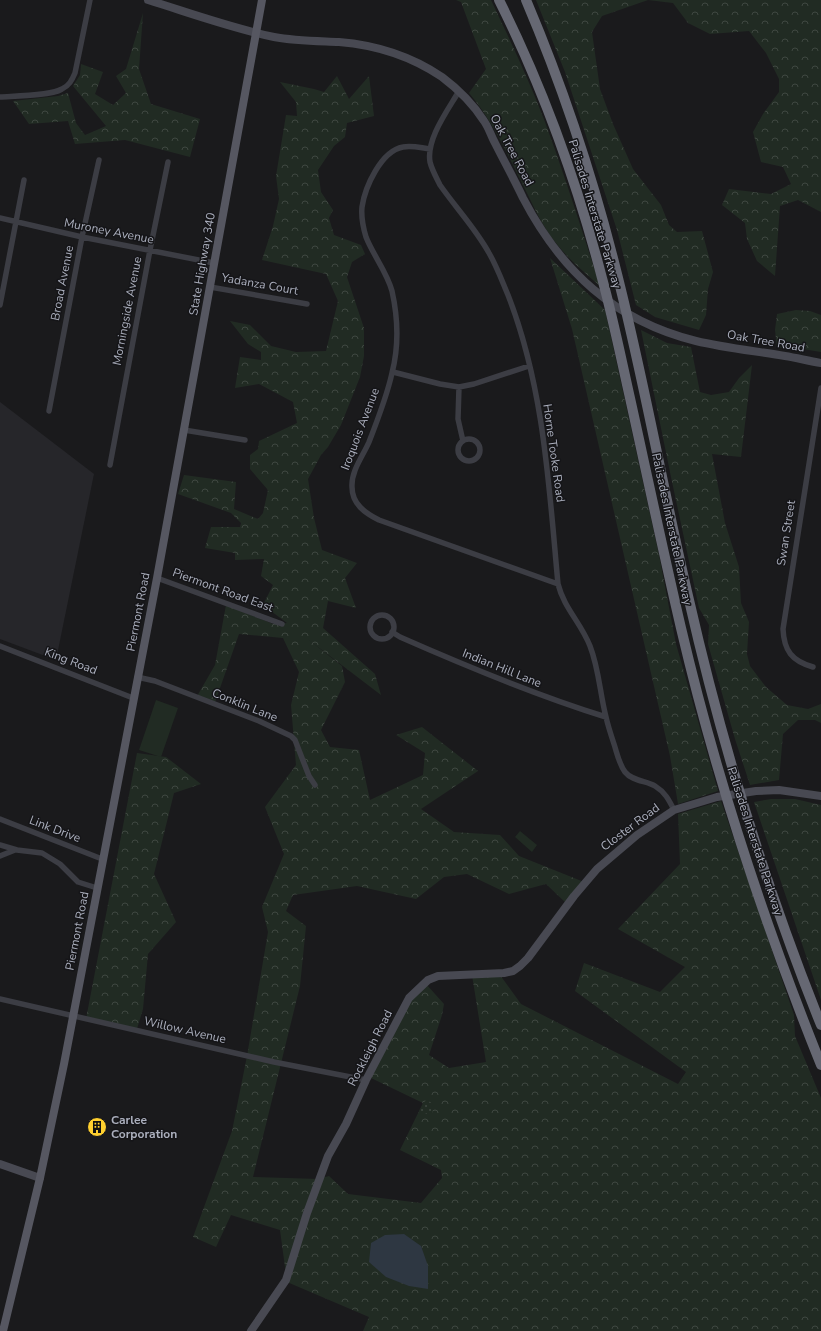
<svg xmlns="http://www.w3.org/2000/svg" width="821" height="1331" font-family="'Nunito Sans',sans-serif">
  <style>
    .built { fill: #26262a }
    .forest { fill: url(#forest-crowns) }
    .park { fill: url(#park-dots) }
    .pitch { fill: #212b23 }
    .water { fill: #2e3742 }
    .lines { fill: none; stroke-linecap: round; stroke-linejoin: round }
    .street { stroke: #3c3d44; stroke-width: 5.5 }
    .secondary { stroke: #484952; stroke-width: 8 }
    .primary { stroke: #565761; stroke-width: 8 }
    .highway { stroke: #666873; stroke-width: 10 }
    .labels { text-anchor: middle; stroke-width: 3; stroke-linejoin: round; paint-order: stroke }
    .street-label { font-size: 12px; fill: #abafbd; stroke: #151518 }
    .poi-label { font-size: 12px; font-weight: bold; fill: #abafbd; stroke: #151518; text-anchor: start }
  </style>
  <defs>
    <pattern id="forest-crowns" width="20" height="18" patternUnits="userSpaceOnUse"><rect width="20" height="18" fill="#212b23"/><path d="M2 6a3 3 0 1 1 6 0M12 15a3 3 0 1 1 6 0" fill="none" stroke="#3f4741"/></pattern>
    <pattern id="park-dots" width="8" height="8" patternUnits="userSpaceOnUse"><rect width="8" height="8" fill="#212b23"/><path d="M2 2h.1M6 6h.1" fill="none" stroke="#3f4741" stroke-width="1.8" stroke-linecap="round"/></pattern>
  </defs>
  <rect width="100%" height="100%" fill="#1a1a1c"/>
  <path class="built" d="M 0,402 L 94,474 L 56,660 L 0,639 Z"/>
  <path class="forest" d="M 456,0 L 491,0 C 510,40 529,80 545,122 C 565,176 582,231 600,286 C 585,273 568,259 556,243 C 542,226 533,205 523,185 C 507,153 492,120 469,93 L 486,69 L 461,2 Z
    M 536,0 L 821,0 L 821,212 L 798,200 L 780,206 L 775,276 L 757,261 L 747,239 L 745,223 L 722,205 L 729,189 L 771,194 L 791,184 L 783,167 L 761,162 L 753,132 L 763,114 L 779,92 L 779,79 L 766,53 L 749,31 L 710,34 L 688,23 L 673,3 L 648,0 L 602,16 L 592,32 L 600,89 L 613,124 L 633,169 L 661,205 L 669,225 L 677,232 L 702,231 L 713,272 L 708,289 L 706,315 L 699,330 L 655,317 L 636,305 L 617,230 L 565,72 Z
    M 143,13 L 139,69 L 151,104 L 200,119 L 190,157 L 125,140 L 75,144 L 68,121 L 29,124 L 13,101 L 58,96 L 68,93 L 76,123 L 85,135 L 106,126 L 73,86 L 80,75 L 81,64 L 103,72 L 95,94 L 113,105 L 126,93 L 116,76 L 126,69 Z
    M 337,76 L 349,99 L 369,76 L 374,116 L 347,123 L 345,137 L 334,146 L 318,170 L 321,192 L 333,210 L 329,218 L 334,235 L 361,245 L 365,254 L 352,262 L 347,277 L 364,328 L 364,356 L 360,377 L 341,425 L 328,447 L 321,455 L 308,479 L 314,518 L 322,550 L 357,563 L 345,578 L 356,608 L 328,601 L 323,628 L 375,674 L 381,695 L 305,637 L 342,666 L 345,682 L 321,730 L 330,747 L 359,750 L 370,800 L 423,775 L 425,753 L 396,735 L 422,727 L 478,771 L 421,809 L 454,832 L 500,835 L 519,856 L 584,882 L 567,904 L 546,884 L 509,894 L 467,874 L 444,877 L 416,899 L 357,886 L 293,895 L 286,911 L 306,926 L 300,986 L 253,1177 L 318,1179 L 329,1176 L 348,1194 L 421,1203 L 442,1178 L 441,1170 L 400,1150 L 423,1103 L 371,1078 L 407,1002 L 426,984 L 444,1004 L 442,1015 L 429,1055 L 449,1068 L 486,1062 L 472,975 L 500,975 L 521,1004 L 678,1084 L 686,1072 L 575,991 L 584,963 L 660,992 L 685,967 L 618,929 L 680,864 L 678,814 L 721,801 L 794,1015 L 795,1036 L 821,1098 L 821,1331 L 363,1331 L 369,1317 L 287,1282 L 280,1230 L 231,1215 L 216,1247 L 193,1237 L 232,1131 L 247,1056 L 268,932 L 262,907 L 284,854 L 265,807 L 296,765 L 291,705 L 299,672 L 283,638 L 239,634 L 214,705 L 196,698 L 215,665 L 226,605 L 273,624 L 287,623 L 263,605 L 273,585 L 261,576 L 264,559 L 235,560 L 235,553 L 205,548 L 211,527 L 240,527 L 241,523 L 231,513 L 178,494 L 184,475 L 236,482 L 234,509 L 258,519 L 263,513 L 268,490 L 250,469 L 250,455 L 258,449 L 259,441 L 297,423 L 293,402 L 259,384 L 235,388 L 240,357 L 261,360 L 261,352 L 248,344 L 230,321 L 250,325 L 271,346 L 296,352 L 326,351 L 338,301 L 326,274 L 262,260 L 273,226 L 279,199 L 276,176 L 286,115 L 297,116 L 296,102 L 280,82 L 314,89 L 324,92 Z
    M 550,258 L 605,310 L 659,555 L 676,644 L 718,791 L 678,804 L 670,756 L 572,329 Z
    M 796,310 L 810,311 L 821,315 L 821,352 L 791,347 L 777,348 L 775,330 L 777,314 Z
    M 641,330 L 667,343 L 691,347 L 700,392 L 711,395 L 729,392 L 739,378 L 752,365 L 741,457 L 712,454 L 725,523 L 739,567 L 741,603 L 749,622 L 747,654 L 750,666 L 766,687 L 787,705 L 808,709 L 821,704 L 821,723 L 815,720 L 798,720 L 783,734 L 779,780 L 750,785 L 735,739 L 708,644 L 709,625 L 699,608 L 671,477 Z
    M 137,753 L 166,757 L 201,784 L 174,793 L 154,874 L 176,922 L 148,954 L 143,1009 L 136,1032 L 86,1019 Z
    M 771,799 L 795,799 L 821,805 L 821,1000 L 754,802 Z"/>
  <path class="park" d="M 426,1100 L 432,1103 L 433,1116 L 419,1111 Z"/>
  <path class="pitch" d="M 156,700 L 178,708 L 161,757 L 139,750 Z
    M 520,831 L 537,845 L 532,852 L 515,837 Z"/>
  <path class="water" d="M 404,1234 L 421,1246 L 428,1266 L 428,1289 L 409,1286 L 386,1277 L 369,1262 L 371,1243 L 385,1235 Z"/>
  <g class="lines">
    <path class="street" d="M 459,91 C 448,110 426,139 430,162 C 432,170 436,177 440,185 C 456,208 476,229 489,253 C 497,267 502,281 508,295 C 544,387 549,487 558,584 C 564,608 581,623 590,646 C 599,669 600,694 606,717 C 608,726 611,735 614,744 C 617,753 619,764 625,772 C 632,781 647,781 655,786 C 665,792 669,800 674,810
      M 0,97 C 15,96 50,96 62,89 C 69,86 72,80 75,73 L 90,0
      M 430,149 C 421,148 412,145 403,147 C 381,151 365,187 362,207 C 361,217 363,227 366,237 C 373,255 387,272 392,291 C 398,318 399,346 392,373 C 387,396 378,419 369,442 C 363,456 351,471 352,487 C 352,504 365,513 379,520 L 558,584
      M 0,218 L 82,237 L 214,263
      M 210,287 L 307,304
      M 0,305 L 24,180
      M 393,372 L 440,384 L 459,387 L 474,384 L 529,366
      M 459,387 L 458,419 L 463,441
      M 49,411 L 82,237 L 99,160
      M 184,430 L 245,440
      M458 450a11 11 0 1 1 22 0a11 11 0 1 1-22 0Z
      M 110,465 L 150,250 L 168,162
      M 157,578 L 282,624
      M370 627a12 12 0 1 1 24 0a12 12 0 1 1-24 0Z
      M 392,632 L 400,637 C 468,667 535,695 606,717
      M 0,646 L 133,698
      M 813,667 C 792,661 784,651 783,629 L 821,388
      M 137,677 L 155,681 L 259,721 L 291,736 L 295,740 L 309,776 L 315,785
      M 0,819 L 102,859
      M 0,845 L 17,850 L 42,853 L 60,864 L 78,882 L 97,888
      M 0,856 L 15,850
      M 0,999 L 274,1062 L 366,1080"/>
    <path class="secondary" d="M 148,0 C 190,13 231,28 274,37 C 295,41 317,41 339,42 C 376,45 411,56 442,77 C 458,89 473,104 484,121 C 489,128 491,136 495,143 C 504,161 514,179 523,198 C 561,271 615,321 696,341 C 725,348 756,351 785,356 C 797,358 809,361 821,363
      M 0,1164 L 40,1178
      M 251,1331 L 286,1280 L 307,1213 L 328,1156 L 346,1124 L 366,1080 L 409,998 L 428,980 L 438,976 L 504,973 L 513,971 L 520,966 L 528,958 L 574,896 L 597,869 L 637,835 L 674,810 L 717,797 L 756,791 L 779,790 L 821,796"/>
    <path class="primary" d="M 3,1331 L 40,1178 L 64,1064 L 157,578 L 262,0"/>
    <path class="highway" d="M 499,0 C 543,88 577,182 602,278 C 613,318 621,358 630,398 C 647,475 663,551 681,628 C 716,777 764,923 821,1065
      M 526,0 C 563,87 593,178 616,270 C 644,379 663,490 689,600 C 722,745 766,888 821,1025"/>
  </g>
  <defs>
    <g id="building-disc" transform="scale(1)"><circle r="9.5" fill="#ffd02f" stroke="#151518"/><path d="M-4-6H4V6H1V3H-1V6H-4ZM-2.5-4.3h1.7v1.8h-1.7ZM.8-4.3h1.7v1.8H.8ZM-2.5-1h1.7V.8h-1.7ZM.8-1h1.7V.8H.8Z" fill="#111"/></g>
  </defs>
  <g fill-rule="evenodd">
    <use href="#building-disc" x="97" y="1127"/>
  </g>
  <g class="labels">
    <g class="street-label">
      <text transform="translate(512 150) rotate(62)" y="4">Oak Tree Road</text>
      <text transform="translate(595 214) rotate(73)" y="4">Palisades Interstate Parkway</text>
      <text transform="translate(109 231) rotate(11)" y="4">Muroney Avenue</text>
      <text transform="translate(202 264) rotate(-80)" y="4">State Highway 340</text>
      <text transform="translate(62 283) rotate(-79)" y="4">Broad Avenue</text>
      <text transform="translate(260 284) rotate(10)" y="4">Yadanza Court</text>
      <text transform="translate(127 311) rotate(-79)" y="4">Morningside Avenue</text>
      <text transform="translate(766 341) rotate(10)" y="4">Oak Tree Road</text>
      <text transform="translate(360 429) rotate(-69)" y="4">Iroquois Avenue</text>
      <text transform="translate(554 453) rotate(82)" y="4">Horne Tooke Road</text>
      <text transform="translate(672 529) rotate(78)" y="4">Palisades Interstate Parkway</text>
      <text transform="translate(786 533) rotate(-81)" y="4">Swan Street</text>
      <text transform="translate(223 590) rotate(20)" y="4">Piermont Road East</text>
      <text transform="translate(138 612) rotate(-79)" y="4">Piermont Road</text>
      <text transform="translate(71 661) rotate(21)" y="4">King Road</text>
      <text transform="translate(502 668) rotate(22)" y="4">Indian Hill Lane</text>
      <text transform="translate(245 705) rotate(22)" y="4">Conklin Lane</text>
      <text transform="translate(630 827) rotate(-37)" y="4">Closter Road</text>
      <text transform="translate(55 829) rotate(21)" y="4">Link Drive</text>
      <text transform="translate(755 841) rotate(72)" y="4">Palisades Interstate Parkway</text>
      <text transform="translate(77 931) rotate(-79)" y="4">Piermont Road</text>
      <text transform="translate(185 1030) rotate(13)" y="4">Willow Avenue</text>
      <text transform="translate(370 1048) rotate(-63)" y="4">Rockleigh Road</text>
    </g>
    <g class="poi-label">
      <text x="111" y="1124">Carlee<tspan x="111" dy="14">Corporation</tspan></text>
    </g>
  </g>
</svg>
